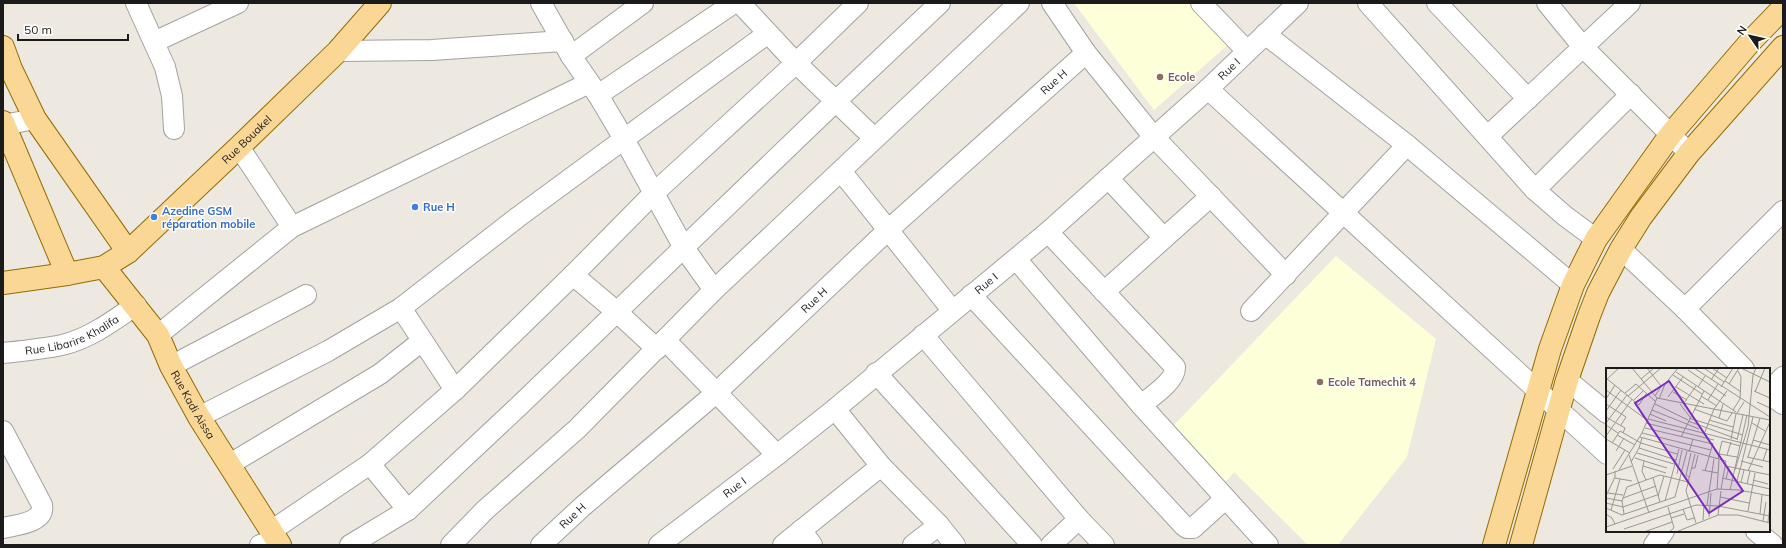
<svg xmlns="http://www.w3.org/2000/svg" width="1786" height="548" font-family="Mulish,sans-serif">
  <style>
    .education { fill: #fcffd7 }
    .lines { fill: none; stroke-linecap: round; stroke-linejoin: round }
    .minor-casing { stroke: #a2a2a2; stroke-width: 22 }
    .major-casing { stroke: #916c00; stroke-width: 24 }
    .minor { stroke: #fff; stroke-width: 20 }
    .major { stroke: #fbd796; stroke-width: 22 }
    .education-dot { fill: #8d6e63; stroke: #fff; stroke-width: 1.5 }
    .shop-dot { fill: #3f7fe0; stroke: #fff; stroke-width: 1.5 }
    .labels { text-anchor: middle; stroke-width: 3; stroke-linejoin: round; paint-order: stroke }
    .street-label { font-size: 11px; fill: #1b1b1b; stroke: #fff }
    .education-label { font-size: 11px; font-weight: bold; fill: #785e54; stroke: #fff; text-anchor: start }
    .shop-label { font-size: 11px; font-weight: bold; fill: #366cbe; stroke: #fff; text-anchor: start }
    .inset-road { fill: none; stroke: #999791; stroke-width: 1 }
    .view { fill: #7b2cbf; fill-opacity: 0.15; stroke: #7b2cbf; stroke-width: 2 }
    .inset-edge { fill: none; stroke: #1b1b1b; stroke-width: 2 }
  </style>
  <rect width="100%" height="100%" fill="#ede9e0"/>
  <path class="education" d="M 1074,3 L 1193,3 L 1230,43 L 1154,110 Z
    M 1336,256 L 1436,339 L 1407,457 L 1338,545 L 1308,545 L 1234,472 L 1226,482 L 1174,425 Z"/>
  <g class="lines">
    <g class="minor-casing">
      <g id="minor">
        <path d="M 136,3 L 165,67 L 172,96 L 174,129"/>
        <path d="M 541,3 L 571,56 L 598,95 L 624,139 L 684,248 L 714,290"/>
        <path d="M 740,3 L 796,63 L 874,138"/>
        <path d="M 1052,3 L 1086,53 L 1153,136 L 1286,275"/>
        <path d="M 1201,3 L 1247,51"/>
        <path d="M 1368,3 L 1535,190 L 1565,216 L 1596,239"/>
        <path d="M 1437,3 L 1528,99"/>
        <path d="M 1547,3 L 1583,47 L 1689,153"/>
        <path d="M 1265,34 L 1407,145 L 1573,285"/>
        <path d="M 154,42 L 238,3"/>
        <path d="M 338,51 L 432,50 L 563,41"/>
        <path d="M 571,56 L 643,3"/>
        <path d="M 1208,89 L 1607,454"/>
        <path d="M 598,95 L 734,3"/>
        <path d="M 3,125 L 35,119"/>
        <path d="M 1488,136 L 1630,3"/>
        <path d="M 239,147 L 292,227"/>
        <path d="M 841,171 L 952,310"/>
        <path d="M 1108,178 L 1164,238"/>
        <path d="M 1535,190 L 1631,94"/>
        <path d="M 1048,232 L 1175,367 C 1176,381 1151,397 1141,405"/>
        <path d="M 1621,249 L 1685,309 L 1744,369"/>
        <path d="M 1016,259 L 1141,405 L 1268,545"/>
        <path d="M 573,275 L 617,312 L 657,349"/>
        <path d="M 1104,292 L 1211,196"/>
        <path d="M 971,295 L 1184,526 L 1187,528 L 1193,528 L 1225,499"/>
        <path d="M 401,308 L 455,390"/>
        <path d="M 1685,309 L 1783,211"/>
        <path d="M 1251,311 L 1407,145"/>
        <path d="M 158,335 L 292,227 L 589,83"/>
        <path d="M 923,335 L 1079,519 L 1104,545"/>
        <path d="M 665,340 L 777,455"/>
        <path id="s1" d="M 3,353 C 22,351 43,349 62,345 C 89,339 113,321 136,305"/>
        <path d="M 171,366 L 306,295"/>
        <path d="M 876,373 L 1032,545"/>
        <path d="M 1567,380 L 1607,413"/>
        <path d="M 1769,392 L 1783,377"/>
        <path d="M 1769,394 L 1783,404"/>
        <path d="M 835,409 L 881,466 L 939,525 L 955,545"/>
        <path d="M 199,417 L 328,351 L 401,308 L 518,217 L 767,34"/>
        <path d="M 3,431 L 42,505 C 45,523 16,525 3,528"/>
        <path d="M 230,464 L 380,374 L 422,341"/>
        <path d="M 370,464 L 408,510"/>
        <path d="M 801,530 L 812,545"/>
        <path d="M 271,531 L 370,464 L 455,390 L 573,275 L 654,193 L 796,63 L 858,3"/>
        <path d="M 1756,531 L 1773,545"/>
        <path d="M 260,545 L 276,539"/>
        <path d="M 350,545 L 408,510 L 520,405 L 835,102 L 940,3"/>
        <path d="M 451,545 L 485,510 L 577,429 L 714,290 L 1019,3"/>
        <path id="s2" d="M 541,545 L 583,506 L 716,393 L 887,231 L 1086,53"/>
        <path id="s3" d="M 659,545 L 777,455 L 835,409 L 1048,232 L 1208,89 L 1298,3"/>
        <path d="M 783,545 L 881,466"/>
        <path d="M 913,545 L 939,525"/>
        <path d="M 1051,545 L 1079,519"/>
        <path d="M 1654,545 L 1664,531"/>
      </g>
    </g>
    <g class="major-casing">
      <g id="major">
        <path d="M 3,47 L 11,69 L 35,119 L 128,252"/>
        <path d="M 3,122 L 67,274"/>
        <path id="s4" d="M 104,267 L 158,335 L 171,366 L 199,417 L 280,545"/>
        <path id="s5" d="M 3,283 L 67,274 L 104,267 L 128,252 L 239,147 L 338,51 L 380,3"/>
        <path d="M 1494,545 L 1550,349 L 1573,285 L 1596,239 L 1671,134 L 1751,41 L 1783,8"/>
        <path d="M 1521,545 L 1567,380 L 1589,316 L 1598,293 L 1621,249 L 1641,217 L 1689,153 L 1783,47"/>
      </g>
    </g>
    <use href="#minor" class="minor"/>
    <use href="#major" class="major"/>
  </g>
  <g class="education-dot">
    <circle cx="1160" cy="77" r="4"/>
    <circle cx="1320" cy="382" r="4"/>
  </g>
  <g class="shop-dot">
    <circle cx="415" cy="207" r="4"/>
    <circle cx="154" cy="217" r="4"/>
  </g>
  <g class="labels">
    <g class="street-label">
      <text dy="4" stroke="none"><textPath href="#s3" startOffset="743">Rue I</textPath></text>
      <text dy="4" stroke="none"><textPath href="#s2" startOffset="691">Rue H</textPath></text>
      <text dy="4" stroke="none"><textPath href="#s5" startOffset="294">Rue Bouakel</textPath></text>
      <text dy="4" stroke="none"><textPath href="#s3" startOffset="419">Rue I</textPath></text>
      <text dy="4" stroke="none"><textPath href="#s2" startOffset="367">Rue H</textPath></text>
      <text dy="4" stroke="none"><textPath href="#s1" startOffset="72">Rue Libarire Khalifa</textPath></text>
      <text dy="4" stroke="none"><textPath href="#s4" startOffset="165">Rue Kadi Aissa</textPath></text>
      <text dy="4" stroke="none"><textPath href="#s3" startOffset="95">Rue I</textPath></text>
      <text dy="4" stroke="none"><textPath href="#s2" startOffset="43">Rue H</textPath></text>
    </g>
    <g class="education-label">
      <text x="1168" y="81">Ecole</text>
      <text x="1328" y="386">Ecole Tamechit 4</text>
    </g>
    <g class="shop-label">
      <text x="423" y="211">Rue H</text>
      <text x="162" y="215">Azedine GSM<tspan x="162" dy="13">réparation mobile</tspan></text>
    </g>
  </g>
  <g transform="translate(1606 368)">
    <rect width="164" height="164" fill="#ede9e0"/>
    <path class="inset-road" d="M 26,0 L 51,30M 41,0 L 55,18M 88,0 L 164,49M 98,0 L 118,14M 106,0 L 121,10M 135,0 L 164,14M 82,2 L 120,28M 70,4 L 130,44M 67,7 L 96,26M 0,10 L 33,37 L 40,26M 1,11 L 13,0M 35,11 L 48,0M 105,12 L 113,0M 119,13 L 135,24M 123,16 L 133,0M 70,19 L 98,36M 92,19 L 99,8M 115,19 L 127,0M 0,22 L 41,52M 148,23 L 164,30M 67,24 L 81,32M 149,24 L 159,0M 19,25 L 30,16 L 49,33M 22,28 L 55,0M 49,28 L 56,17M 95,28 L 111,38M 62,29 L 77,9M 51,30 L 164,52M 0,31 L 9,17M 53,31 L 59,16 L 72,0M 28,32 L 37,23M 102,32 L 112,16M 151,34 L 164,40M 78,35 L 90,18M 0,36 L 20,49 L 15,57M 49,36 L 82,52M 74,36 L 84,49M 88,41 L 121,53 L 126,45M 46,42 L 93,61M 127,42 L 134,31 L 135,9 L 132,3M 0,43 L 15,22M 131,45 L 138,34M 44,46 L 60,53M 0,49 L 19,60 L 17,65M 83,50 L 137,67M 113,50 L 117,36M 42,51 L 164,82M 103,52 L 127,59M 82,53 L 131,71M 0,55 L 21,27M 40,55 L 108,72M 146,55 L 159,63M 0,57 L 12,65M 39,60 L 107,76M 36,65 L 105,82M 98,66 L 108,41 L 121,23M 11,67 L 29,77M 0,68 L 26,31M 34,69 L 120,93 L 115,121M 75,69 L 98,23M 0,71 L 24,85M 125,71 L 130,46M 131,72 L 137,47M 147,72 L 164,77M 116,73 L 134,78M 6,75 L 14,63 L 35,75M 35,75 L 71,86M 33,80 L 70,92M 10,83 L 18,70M 83,84 L 87,71M 31,85 L 68,96M 89,86 L 80,123 L 90,155M 113,86 L 116,73M 23,87 L 43,145M 121,87 L 125,74M 141,89 L 164,94M 142,89 L 154,50M 29,90 L 61,100M 112,91 L 113,86 L 131,89M 38,93 L 36,103 L 40,112M 135,93 L 157,99M 157,93 L 161,81M 25,94 L 33,80 L 36,70M 37,98 L 60,105M 120,98 L 164,107M 86,100 L 89,100 L 92,87M 7,101 L 19,82M 13,102 L 36,65 L 51,30M 96,102 L 112,105M 129,102 L 142,59 L 147,7 L 150,0M 134,102 L 147,49M 99,103 L 107,75M 142,103 L 164,54M 71,106 L 76,82M 0,107 L 26,98M 83,109 L 80,107 L 85,85M 9,110 L 26,113M 47,110 L 54,134M 116,110 L 164,121M 120,111 L 123,99M 147,112 L 162,116M 131,113 L 134,101M 135,114 L 138,102M 141,116 L 144,103M 111,121 L 113,92M 124,122 L 141,47M 2,125 L 17,127M 0,128 L 9,109 L 9,103M 52,128 L 58,108M 114,129 L 143,135M 0,130 L 16,133M 17,130 L 50,118M 59,133 L 73,81M 0,135 L 17,139 L 51,127M 101,137 L 108,91M 62,139 L 68,160 L 63,164M 0,140 L 16,147 L 69,129 L 81,83M 77,141 L 81,152 L 88,150M 5,142 L 14,111M 142,143 L 149,105M 0,146 L 6,150 L 9,156M 18,146 L 16,133 L 21,119 L 54,107 L 82,114M 154,146 L 156,127M 112,147 L 115,123M 103,149 L 105,125M 65,150 L 78,146M 97,152 L 98,137M 157,153 L 160,134M 162,154 L 164,137M 0,159 L 111,121 L 133,122 L 164,128M 18,161 L 90,137 L 112,138 L 164,148M 38,164 L 66,154M 70,164 L 112,147 L 132,147 L 164,155"/>
    <path class="view" d="M 63,13 L 137,123 L 103,145 L 29,35 Z"/>
    <rect width="164" height="164" class="inset-edge"/>
  </g>
  <rect width="1786" height="548" fill="none" stroke="#1b1b1b" stroke-width="8"/>
  <g transform="translate(1750 36) rotate(304)" stroke="#ffffff" stroke-width="3" paint-order="stroke">
  <path d="M0-3L7 15L0 10L-7 15Z" fill="#1b1b1b"/>
  <text y="-6" font-size="11" font-weight="bold" text-anchor="middle" fill="#1b1b1b">N</text>
  </g>
  <path d="M18 34v6h110v-6" fill="none" stroke="#1b1b1b" stroke-width="2"/>
  <text x="24" y="34" font-size="12" fill="#1b1b1b" stroke="#ffffff" stroke-width="3" paint-order="stroke">50 m</text>
</svg>
